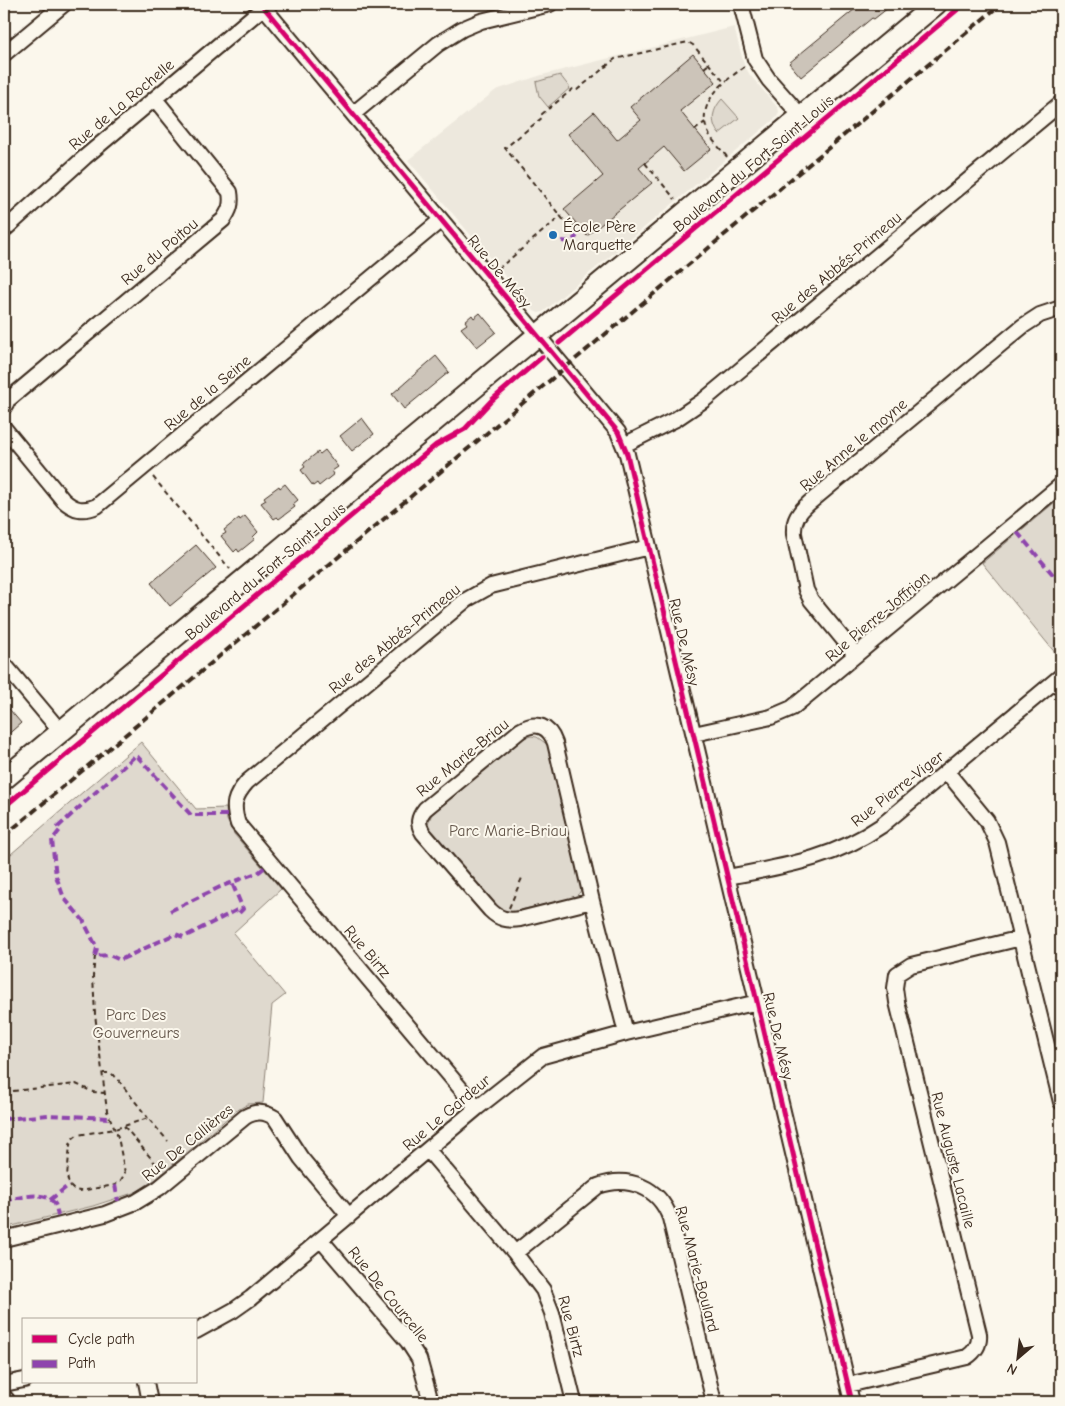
<svg xmlns="http://www.w3.org/2000/svg" width="1065" height="1406" font-family="'Comic Neue',sans-serif">
  <style>
    .built { fill: #ede8dd }
    .green { fill: #dfd9ce; stroke: #8d8276 }
    .building { fill: #ccc4b9; stroke: #3b2a1e }
    .lines { fill: none; stroke-linecap: round; stroke-linejoin: round }
    .street-casing { stroke: #3b2a1e; stroke-width: 18 }
    .secondary-casing { stroke: #3b2a1e; stroke-width: 24 }
    .path { stroke: #3b2a1e; stroke-width: 2; stroke-dasharray: 5 4; stroke-linecap: butt }
    .street { stroke: #fbf7ec; stroke-width: 14 }
    .secondary { stroke: #fbf7ec; stroke-width: 20 }
    .rail { stroke: #3b2a1e; stroke-width: 4; stroke-dasharray: 8 4; stroke-linecap: butt }
    .quiet { stroke: #8e44ad; stroke-width: 4; stroke-dasharray: 8 4; stroke-linecap: butt }
    .cycleway-casing { stroke: #fbf7ec; stroke-width: 8 }
    .cycleway { stroke: #d6006c; stroke-width: 5 }
    .poi-dot { fill: #1f6fb2; stroke: #fbf7ec; stroke-width: 2 }
    .labels { text-anchor: middle; stroke-width: 4; stroke-linejoin: round; paint-order: stroke }
    .street-label { font-size: 16px; fill: #3b2a1e; stroke: #fbf7ec }
    .poi-label { font-size: 16px; fill: #3b2a1e; stroke: #fbf7ec; text-anchor: start }
    .park-label { font-size: 16px; fill: #64564a; stroke: #fbf7ec }
  </style>
  <rect width="100%" height="100%" fill="#fbf7ec"/>
  <filter id="ink" filterUnits="userSpaceOnUse"><feTurbulence type="fractalNoise" baseFrequency=".02" numOctaves="2"/><feDisplacementMap in="SourceGraphic" scale="10" xChannelSelector="R" yChannelSelector="G"/><feConvolveMatrix kernelMatrix="1 2 1 2 8 2 1 2 1" color-interpolation-filters="sRGB"/></filter>
  <g filter="url(#ink)">
    <path class="built" d="M 734,27 L 744,65 L 750,75 L 778,108 L 779,112 L 777,117 L 543,312 L 539,313 L 534,311 L 408,160 L 496,90 L 542,75 Z"/>
    <path class="green" d="M 560,75 L 570,88 L 548,107 L 539,96 L 536,82 Z
      M 722,99 L 739,118 L 719,134 C 710,122 712,110 722,99 Z
      M 1061,497 L 1061,660 L 982,563 Z
      M 531,736 L 537,737 L 548,745 L 582,885 C 581,892 579,895 572,898 L 512,912 L 504,911 L 497,907 L 430,829 L 428,823 L 432,814 L 524,738 Z
      M 141,742 L 196,809 L 226,808 L 227,820 L 234,834 L 281,889 L 233,933 L 285,995 L 272,1005 L 263,1103 L 248,1104 L 236,1111 L 156,1179 L 136,1192 L 93,1206 L 4,1228 L 4,860 Z"/>
    <path class="building" d="M 861,4 L 893,4 L 874,19 L 872,18 L 801,77 L 789,63 Z
      M 693,54 L 716,82 L 680,111 L 711,149 L 684,171 L 664,147 L 639,168 L 652,183 L 587,236 L 564,209 L 603,176 L 568,134 L 594,112 L 617,140 L 641,120 L 630,107 Z
      M 480,313 L 496,332 L 477,347 L 461,328 L 467,324 L 465,321 L 472,315 L 474,318 Z
      M 436,356 L 449,372 L 404,409 L 392,394 Z
      M 362,418 L 374,434 L 352,451 L 340,436 Z
      M 325,450 L 338,467 L 332,471 L 334,474 L 319,486 L 317,483 L 313,486 L 301,470 L 305,467 L 303,464 L 318,452 L 320,454 Z
      M 285,484 L 298,500 L 293,504 L 295,507 L 279,519 L 277,517 L 274,519 L 261,503 L 266,500 L 264,497 L 279,486 L 280,488 Z
      M 245,516 L 258,532 L 253,537 L 255,539 L 239,552 L 237,549 L 234,552 L 221,536 L 226,533 L 224,530 L 239,518 L 240,520 Z
      M 196,545 L 216,568 L 170,606 L 151,583 Z
      M 4,703 L 21,723 L 4,738 Z"/>
    <g class="lines">
      <g class="street-casing">
        <path id="street" d="M 261,4 L 574,379 L 618,432 L 627,454 L 852,1402
          M 741,4 L 755,59 L 769,80 L 801,116
          M 4,54 L 64,4
          M 353,114 L 438,44 L 462,29 L 481,21 L 550,4
          M 4,230 L 85,157 L 264,7
          M 4,407 L 8,400 L 223,220 C 230,210 232,204 230,192 L 155,99
          M 4,428 L 63,500 C 74,510 83,512 97,506 L 441,220
          M 624,445 L 676,419 L 704,400 L 1061,103
          M 856,655 L 811,600 L 806,590 L 794,534 C 793,520 799,512 809,503 L 1023,326 L 1040,315 L 1061,308
          M 4,664 L 61,732
          M 694,734 L 771,717 L 792,708 L 1061,485
          M 947,772 L 987,821 L 997,842 L 1061,1102
          M 728,877 C 785,866 833,859 881,826 L 1061,676
          M 592,901 L 520,919 C 507,921 499,919 490,910 L 423,833 C 417,823 418,818 425,809 L 521,730 C 537,721 549,726 555,743 L 592,901 L 626,1033
          M 477,1108 L 238,824 C 232,805 234,797 247,782 L 466,600 L 491,586 L 649,547
          M 428,1150 L 515,1253 L 543,1290 L 552,1313 L 574,1402
          M 4,1239 L 105,1214 L 136,1202 L 159,1188 L 245,1117 C 256,1111 264,1111 275,1118 L 301,1158 L 349,1216
          M 321,1240 L 408,1342 L 419,1359 L 431,1402
          M 515,1253 L 598,1186 C 628,1175 659,1187 670,1218 L 714,1402
          M 196,1331 L 234,1310 L 251,1298 L 477,1108 L 543,1056 L 626,1033 L 758,1002
          M 146,1382 L 150,1402
          M 4,1384 L 24,1380
          M 848,1385 L 967,1357 C 976,1351 980,1344 979,1334 L 897,1002 L 895,988 L 897,974 L 911,965 L 1021,938"/>
      </g>
      <g class="secondary-casing">
        <path id="secondary" d="M 4,779 L 936,4
          M 4,1401 L 4,1402"/>
      </g>
      <path class="path" d="M 704,68 L 709,64
        M 695,130 L 705,122
        M 727,157 C 721,149 712,141 708,132 C 695,103 724,81 746,66
        M 645,163 L 675,199
        M 571,227 L 576,223
        M 575,234 L 505,148 L 543,117 L 542,114 L 573,89 L 577,90 L 615,59 L 688,42 L 693,45 L 725,83
        M 498,269 L 561,216
        M 153,477 L 230,569
        M 509,908 L 522,878
        M 95,956 L 93,976 L 95,1014 L 107,1111 L 118,1137 L 125,1173 L 121,1180 L 115,1185 L 80,1191 L 74,1190 L 69,1185 L 67,1176 L 70,1145 L 72,1139 L 77,1135 L 115,1129 L 148,1118 L 168,1141
        M 103,1073 L 110,1073 L 116,1077 L 148,1118
        M 4,1092 L 76,1084 L 93,1092 L 105,1093
        M 124,1126 L 161,1170"/>
      <use href="#street" class="street"/>
      <use href="#secondary" class="secondary"/>
      <path class="rail" d="M 4,836 L 1001,4"/>
      <path class="quiet" d="M 562,241 L 570,242 L 577,236
        M 1017,532 L 1061,584
        M 227,815 L 191,815 L 136,755 L 58,827 L 60,830 L 52,840 L 56,876 L 64,898 L 83,920 L 97,948 L 95,956 L 109,955 L 120,960 L 175,934 L 184,937 L 237,910 L 239,913 L 243,909 L 232,883
        M 170,911 L 220,887 L 259,872 L 265,867
        M 4,1119 L 49,1115 L 110,1118
        M 115,1185 L 118,1201
        M 50,1200 L 69,1185
        M 4,1201 C 18,1198 45,1189 55,1204 C 57,1208 57,1213 58,1216"/>
      <g class="cycleway-casing">
        <path id="cycleway" d="M 261,4 L 574,379 L 618,432 L 627,454 L 852,1402
          M 559,343 L 964,4
          M 4,807 L 436,445 L 465,429 L 492,400 L 542,357"/>
      </g>
      <use href="#cycleway" class="cycleway"/>
    </g>
  </g>
  <circle class="poi-dot" cx="553" cy="235" r="5"/>
  <g class="labels">
    <g class="street-label">
      <text transform="translate(121 104) rotate(-40)" y="6">Rue de La Rochelle</text>
      <text transform="translate(753 163) rotate(-40)" y="6">Boulevard du Fort-Saint-Louis</text>
      <text transform="translate(159 251) rotate(-40)" y="6">Rue du Poitou</text>
      <text transform="translate(836 267) rotate(-40)" y="6">Rue des Abbés-Primeau</text>
      <text transform="translate(500 271) rotate(50)" y="6">Rue De Mésy</text>
      <text transform="translate(207 392) rotate(-40)" y="6">Rue de la Seine</text>
      <text transform="translate(853 444) rotate(-40)" y="6">Rue Anne le moyne</text>
      <text transform="translate(265 571) rotate(-40)" y="6">Boulevard du Fort-Saint-Louis</text>
      <text transform="translate(877 616) rotate(-40)" y="6">Rue Pierre-Joffrion</text>
      <text transform="translate(394 638) rotate(-39)" y="6">Rue des Abbés-Primeau</text>
      <text transform="translate(685 642) rotate(77)" y="6">Rue De Mésy</text>
      <text transform="translate(462 757) rotate(-39)" y="6">Rue Marie-Briau</text>
      <text transform="translate(897 788) rotate(-38)" y="6">Rue Pierre-Viger</text>
      <text transform="translate(368 951) rotate(50)" y="6">Rue Birtz</text>
      <text transform="translate(779 1036) rotate(77)" y="6">Rue De Mésy</text>
      <text transform="translate(446 1112) rotate(-40)" y="6">Rue Le Gardeur</text>
      <text transform="translate(187 1142) rotate(-39)" y="6">Rue De Callières</text>
      <text transform="translate(954 1160) rotate(76)" y="6">Rue Auguste Lacaille</text>
      <text transform="translate(698 1269) rotate(75)" y="6">Rue Marie-Boulard</text>
      <text transform="translate(389 1294) rotate(51)" y="6">Rue De Courcelle</text>
      <text transform="translate(572 1326) rotate(75)" y="6">Rue Birtz</text>
    </g>
    <g class="poi-label">
      <text x="563" y="232">École Père<tspan x="563" dy="18">Marquette</tspan></text>
    </g>
    <g class="park-label">
      <text x="508" y="836">Parc Marie-Briau</text>
      <text x="136" y="1020">Parc Des<tspan x="136" dy="18">Gouverneurs</tspan></text>
    </g>
  </g>
  <rect width="1065" height="1406" fill="none" stroke="#fbf7ec" stroke-width="20"/>
  <rect x="10" y="10" width="1045" height="1386" fill="none" stroke="#3b2a1e" stroke-width="2" filter="url(#ink)"/>
  <rect x="22" y="1318" width="175" height="65" fill="#fbf7ec" stroke="#aea59a"/>
  <rect x="32" y="1335" width="25" height="8" fill="#d6006c" stroke="#aea59a"/>
  <text x="68" y="1344" font-size="15" fill="#3b2a1e">Cycle path</text>
  <rect x="32" y="1360" width="25" height="8" fill="#8e44ad" stroke="#aea59a"/>
  <text x="68" y="1368" font-size="15" fill="#3b2a1e">Path</text>
  <g transform="translate(1018 1358) rotate(208)" stroke="#fbf7ec" stroke-width="4" paint-order="stroke">
  <path d="M0-4L9 19L0 12L-9 19Z" fill="#3b2a1e"/>
  <text y="-8" font-size="14" font-weight="bold" text-anchor="middle" fill="#3b2a1e">N</text>
  </g>
</svg>
